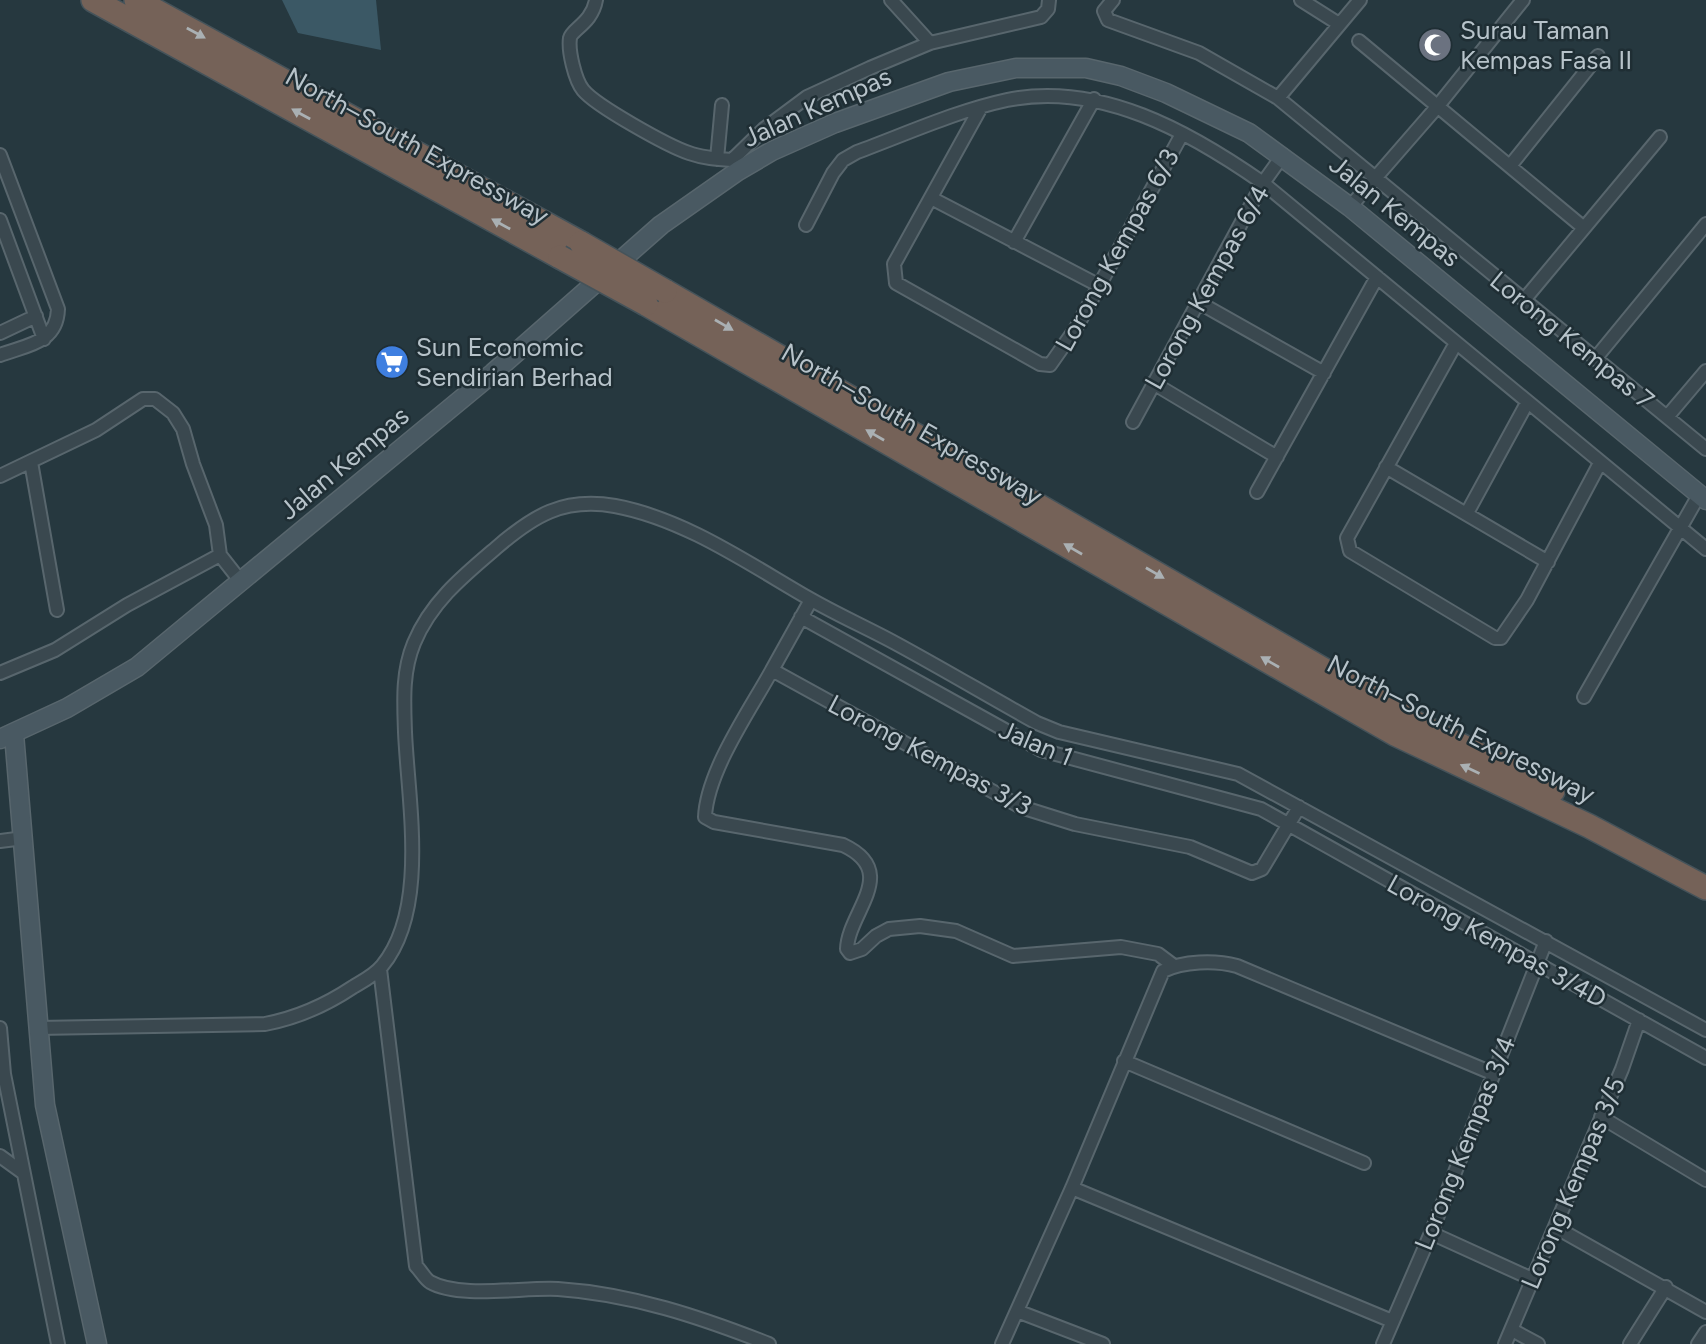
<svg xmlns="http://www.w3.org/2000/svg" width="1706" height="1344" font-family="Figtree,sans-serif">
  <style>
    .water { fill: #3b5865 }
    .lines { fill: none; stroke-linecap: round; stroke-linejoin: round }
    .street-casing { stroke: #58666d; stroke-width: 16 }
    .secondary-casing { stroke: #58666d; stroke-width: 21 }
    .highway-casing { stroke: #45535a; stroke-width: 26 }
    .street { stroke: #3a484f; stroke-width: 12 }
    .secondary { stroke: #495962; stroke-width: 18 }
    .highway { stroke: #756258; stroke-width: 23 }
    .highway-bridge-casing { stroke: #45535a; stroke-width: 26; stroke-linecap: butt }
    .highway-bridge { stroke: #756258; stroke-width: 23 }
    .oneway { fill: #aab0b3 }
    .labels { text-anchor: middle; stroke-width: 5; stroke-linejoin: round; paint-order: stroke }
    .poi-label { font-size: 26px; fill: #b7c3ca; stroke: #1f2e34; text-anchor: start }
    .street-label { font-size: 26px; fill: #b7c3ca; stroke: #1f2e34 }
  </style>
  <rect width="100%" height="100%" fill="#26383f"/>
  <path class="water" d="M 282,0 L 376,0 L 381,50 L 298,33 Z"/>
  <g class="lines">
    <g class="street-casing">
      <path id="street" d="M 596,0 C 592,23 572,29 570,38 C 568,51 575,80 583,90 C 596,106 668,146 689,153 C 703,158 717,159 732,160 L 764,129 L 807,97 L 870,68 L 930,43 L 1041,17 L 1048,9 L 1049,0
        M 891,0 L 930,43
        M 1113,0 L 1104,11 L 1108,20 L 1199,53 L 1278,98 L 1706,449
        M 1301,0 L 1339,24
        M 1359,41 L 1584,228
        M 1278,98 L 1360,0
        M 981,107 L 894,264 L 896,283 L 1040,364 L 1050,365 L 1076,328 L 1182,134
        M 0,155 L 58,309 C 57,343 27,345 0,355
        M 717,159 L 722,105
        M 1510,166 L 1598,56
        M 931,198 L 1098,285
        M 1350,207 L 1437,107 L 1523,0
        M 0,220 L 44,339
        M 806,225 L 833,173 L 843,160 L 857,152 C 906,134 956,111 1007,100 C 1100,81 1190,132 1263,183 L 1706,549
        M 1014,242 L 1094,99
        M 1524,300 L 1660,137
        M 1198,302 L 1324,373
        M 0,333 L 36,316
        M 1456,343 L 1347,538 L 1350,551 L 1495,638 L 1501,638 L 1527,600 L 1600,463
        M 1595,359 L 1706,224
        M 1153,383 L 1277,457
        M 1667,417 L 1706,371
        M 1133,422 L 1263,183 L 1283,155
        M 31,462 L 57,610
        M 1386,467 L 1548,562
        M 0,476 L 96,430 L 143,399 L 155,399 L 173,413 L 183,429 L 193,464 L 216,525 L 220,555 L 242,583
        M 1257,492 L 1377,277
        M 1467,513 L 1527,403
        M 811,600 L 772,670 L 1021,807 L 1075,824 L 1190,847 L 1252,873 L 1262,869 L 1299,807
        M 801,617 L 1041,750 L 1261,809 L 1706,1058
        M 772,670 C 750,710 707,771 705,817 L 714,822 L 843,845 C 901,872 848,912 847,949 L 850,953 L 862,949 L 876,936 L 889,929 L 920,926 L 956,931 L 1013,956 L 1121,947 L 1158,954 L 1174,966
        M 0,673 L 55,650 L 127,605 L 220,555
        M 1584,697 L 1699,495
        M 0,841 L 24,838
        M 380,969 L 416,1266 C 421,1271 425,1279 430,1282 C 460,1299 523,1287 558,1289 C 632,1294 700,1317 769,1344
        M 0,1028 L 4,1074 L 58,1344
        M 37,1028 L 265,1024 C 297,1018 326,1005 353,987 C 363,981 375,975 382,966 C 429,909 408,802 405,732 C 404,702 402,672 414,643 C 431,602 463,576 496,548 C 533,516 563,497 615,506 C 685,519 749,564 810,599 C 838,615 867,628 895,643 C 943,669 990,697 1037,723 L 1059,732 L 1238,774 L 1706,1030
        M 1124,1061 L 1364,1163
        M 1601,1117 L 1706,1180
        M 0,1156 L 22,1172
        M 1072,1188 L 1392,1321
        M 1555,1227 L 1706,1312
        M 1431,1233 L 1532,1279
        M 1017,1311 L 1103,1344
        M 1512,1330 L 1538,1344
        M 1002,1344 L 1072,1188 L 1163,971 C 1183,961 1215,960 1237,966 L 1492,1073
        M 1383,1344 L 1431,1233 L 1546,941
        M 1505,1344 L 1622,1069 L 1639,1020
        M 1630,1344 L 1666,1287
        M 1698,1344 L 1706,1332"/>
    </g>
    <g class="secondary-casing">
      <path id="secondary" d="M 14,734 L 45,1105 L 97,1344
        M 0,739 L 67,708 L 137,667 L 493,373 L 661,225 L 738,171 L 772,151 L 835,123 L 949,82 L 1016,68 L 1086,68 L 1121,76 L 1166,93 L 1249,133 L 1350,207 L 1706,500"/>
    </g>
    <g class="highway-casing">
      <path id="highway" d="M 93,0 L 560,257
        M 136,0 L 581,243
        M 665,291 L 1420,725 L 1553,791
        M 646,304 L 1395,734 L 1589,826 L 1706,888"/>
    </g>
    <use href="#street" class="street"/>
    <use href="#secondary" class="secondary"/>
    <use href="#highway" class="highway"/>
    <g class="highway-bridge-casing">
      <path id="highway-bridge" d="M 581,243 L 665,291
        M 560,257 L 646,304"/>
    </g>
    <use href="#highway-bridge" class="highway-bridge"/>
  </g>
  <defs><path id="oneway-solid" d="M-6-.8H1V-3.2L6.5 0L1 3.2V.8H-6Z" transform="scale(1.75)"/></defs>
  <g class="oneway">
    <use href="#oneway-solid" transform="translate(196 33) rotate(29)"/>
    <use href="#oneway-solid" transform="translate(301 114) rotate(-151)"/>
    <use href="#oneway-solid" transform="translate(501 224) rotate(-151)"/>
    <use href="#oneway-solid" transform="translate(724 325) rotate(30)"/>
    <use href="#oneway-solid" transform="translate(875 435) rotate(-150)"/>
    <use href="#oneway-solid" transform="translate(1073 549) rotate(-150)"/>
    <use href="#oneway-solid" transform="translate(1155 573) rotate(30)"/>
    <use href="#oneway-solid" transform="translate(1270 662) rotate(-150)"/>
    <use href="#oneway-solid" transform="translate(1470 769) rotate(-155)"/>
  </g>
  <defs>
    <g id="mosque-disc" transform="scale(1.75)"><circle r="9.5" fill="#6b7280" stroke="#1f2e34"/><path d="M3.5-4.9A6 6 0 1 0 3.5 4.9A5 5 0 1 1 3.5-4.9Z" fill="#fff"/></g>
    <g id="supermarket-disc" transform="scale(1.75)"><circle r="9.5" fill="#3f7fe0" stroke="#1f2e34"/><path d="M-6-5.5h2.5l.6 2H6L4.5 2H-2.5L-4.4-4H-6ZM-1.5 3.2a1.3 1.3 0 1 0 .1 0ZM3 3.2a1.3 1.3 0 1 0 .1 0Z" fill="#fff"/></g>
  </defs>
  <g fill-rule="evenodd">
    <use href="#mosque-disc" x="1435" y="45"/>
    <use href="#supermarket-disc" x="392" y="362"/>
  </g>
  <g class="labels">
    <g class="poi-label">
      <text x="1460" y="39">Surau Taman<tspan x="1460" dy="30">Kempas Fasa II</tspan></text>
      <text x="416" y="356">Sun Economic<tspan x="416" dy="30">Sendirian Berhad</tspan></text>
    </g>
    <g class="street-label">
      <text transform="translate(817 107) rotate(-24)" y="9">Jalan Kempas</text>
      <text transform="translate(417 146) rotate(29)" y="9">North–South Expressway</text>
      <text transform="translate(1395 211) rotate(39)" y="9">Jalan Kempas</text>
      <text transform="translate(1117 250) rotate(-61)" y="9">Lorong Kempas 6/3</text>
      <text transform="translate(1207 287) rotate(-61)" y="9">Lorong Kempas 6/4</text>
      <text transform="translate(1572 340) rotate(39)" y="9">Lorong Kempas 7</text>
      <text transform="translate(912 424) rotate(30)" y="9">North–South Expressway</text>
      <text transform="translate(344 463) rotate(-40)" y="9">Jalan Kempas</text>
      <text transform="translate(1461 729) rotate(27)" y="9">North–South Expressway</text>
      <text transform="translate(1036 743) rotate(23)" y="9">Jalan 1</text>
      <text transform="translate(930 755) rotate(28)" y="9">Lorong Kempas 3/3</text>
      <text transform="translate(1497 941) rotate(29)" y="9">Lorong Kempas 3/4D</text>
      <text transform="translate(1465 1143) rotate(-68)" y="9">Lorong Kempas 3/4</text>
      <text transform="translate(1573 1183) rotate(-67)" y="9">Lorong Kempas 3/5</text>
    </g>
  </g>
</svg>
